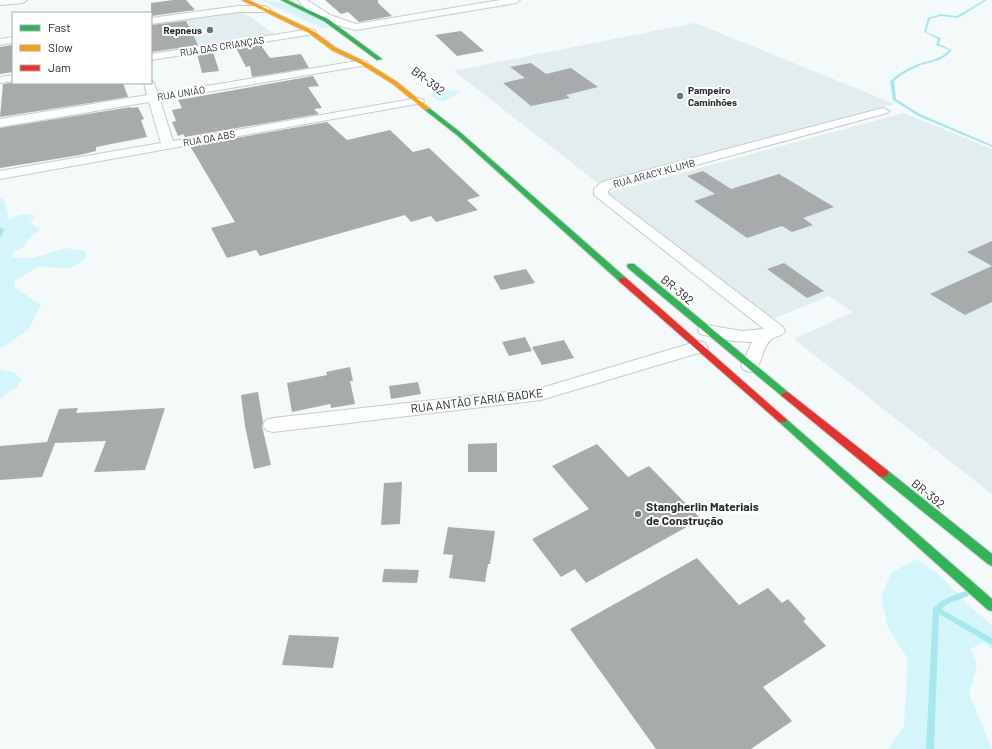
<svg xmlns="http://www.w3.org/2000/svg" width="992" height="749" font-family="Barlow,sans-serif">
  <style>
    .built { fill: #e1edef }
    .green { fill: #d4f6fa }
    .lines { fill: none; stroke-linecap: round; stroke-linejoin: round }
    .stream { fill: #a6e8ee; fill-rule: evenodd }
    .building { fill: #a8abac }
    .street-casing { stroke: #c7cbcb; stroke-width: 2 }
    .fast-casing { stroke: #c7cbcb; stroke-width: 2 }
    .slow-casing { stroke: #c7cbcb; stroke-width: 2 }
    .jam-casing { stroke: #c7cbcb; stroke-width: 2 }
    .street { fill: #fdfefe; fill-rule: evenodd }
    .fast { fill: #30b455; fill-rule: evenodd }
    .slow { fill: #ff9f0a; fill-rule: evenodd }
    .jam { fill: #e5322d; fill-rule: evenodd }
    .poi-dot { fill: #6f7373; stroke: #fff; stroke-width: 1.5 }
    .labels { text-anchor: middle; stroke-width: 4; stroke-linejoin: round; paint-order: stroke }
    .far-poi-label { font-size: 10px; font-weight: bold; fill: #282b2b; stroke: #fff; text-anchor: end }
    .far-street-label { font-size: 10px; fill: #282b2b; stroke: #fff }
    .street-label { font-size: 12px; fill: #282b2b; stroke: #fff }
    .poi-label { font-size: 12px; font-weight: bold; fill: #282b2b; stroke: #fff; text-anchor: start }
  </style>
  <rect width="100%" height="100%" fill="#f4f9fa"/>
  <path class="built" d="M 243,12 L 276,35 L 151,53 L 151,23 Z
    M 695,23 L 895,104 L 598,183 L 454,71 Z
    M 904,113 L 992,149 L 992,494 L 794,339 L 853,312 L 829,296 L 770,320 L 607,193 Z"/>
  <path class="green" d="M 261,0 C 284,0 309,14 329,26 L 328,28 L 322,28 Z
    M 438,90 L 461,91 C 452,98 442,106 431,96 L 432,93 Z
    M 0,197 L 5,201 L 9,219 C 18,215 26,212 35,216 L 30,222 L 40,230 L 26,241 L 25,247 L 15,251 L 11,257 L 33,258 L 66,248 L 85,251 L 86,257 L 80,263 L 69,268 L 37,267 L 15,281 L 14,287 L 41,305 L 28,330 L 0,349 Z
    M 0,369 L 15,373 L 22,379 L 17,387 L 0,399 Z
    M 916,559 L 941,576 L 968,605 L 992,625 L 992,650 L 983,642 L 971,649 L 977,666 L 969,694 L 992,749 L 888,749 L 904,727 L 908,659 L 888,628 L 881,597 L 891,573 Z"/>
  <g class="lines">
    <path class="stream" d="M 984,0 L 987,0 L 958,18 L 941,16 L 930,19 L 926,32 L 941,38 L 939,44 L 952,50 C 943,61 934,61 921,65 C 911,69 902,74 894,81 L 896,99 L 920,114 L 992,145 L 992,147 L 918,116 L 893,100 L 890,81 C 899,73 910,67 921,63 C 931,60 941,59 949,50 L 936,45 L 938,39 L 924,32 L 928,18 L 941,14 L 957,16 Z
      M 0,227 L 4,230 L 2,236 L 0,237 Z
      M 966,591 L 968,592 L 969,594 L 968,596 L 947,604 L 941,609 L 992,638 L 992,645 L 939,614 L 934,749 L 926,749 L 933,609 C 940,599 955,595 966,591 Z"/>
  </g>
  <path class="building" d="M 173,0 L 186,0 L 195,10 L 151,16 L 151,3 Z
    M 325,0 L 378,0 L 378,3 L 392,16 L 359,22 L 348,12 L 341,14 Z
    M 186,21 L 198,45 L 151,52 L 151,25 Z
    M 461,31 L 484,51 L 457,56 L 435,35 Z
    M 260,44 L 270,58 L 301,54 L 309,68 L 252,77 L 250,66 L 246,67 L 236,48 Z
    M 13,45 L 13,72 L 0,74 L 0,47 Z
    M 213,52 L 219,71 L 202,73 L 197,54 Z
    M 531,63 L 546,74 L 571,68 L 598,87 L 566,95 L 570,98 L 531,106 L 503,83 L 525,78 L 510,67 Z
    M 313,76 L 319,86 L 308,87 L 322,108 L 314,109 L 319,114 L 185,137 L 183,134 L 178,136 L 172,122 L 176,121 L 172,110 L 182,108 L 178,100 Z
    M 10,83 L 123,83 L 128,97 L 0,117 L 3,84 Z
    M 131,107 L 131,108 L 138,107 L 144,119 L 141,120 L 147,137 L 96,147 L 96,151 L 80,155 L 0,168 L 0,128 Z
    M 327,122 L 347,140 L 390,130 L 413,152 L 429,148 L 480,196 L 467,200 L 478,210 L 436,222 L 431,216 L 411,222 L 405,215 L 260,256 L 256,250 L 227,258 L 211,228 L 235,222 L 190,146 Z
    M 703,171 L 731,189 L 779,174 L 834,207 L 803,218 L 813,225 L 792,232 L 782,226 L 747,238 L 694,201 L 715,194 L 687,176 Z
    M 992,241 L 992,302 L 965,315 L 930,294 L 992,266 L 967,252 Z
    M 784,263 L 824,291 L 807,298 L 767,269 Z
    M 526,269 L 535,283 L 501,290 L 493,276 Z
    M 525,337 L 532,351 L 509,356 L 502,342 Z
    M 564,340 L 574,358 L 542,365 L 532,347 Z
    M 350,367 L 353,381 L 350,381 L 355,404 L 331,408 L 330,404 L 292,412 L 287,383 L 327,375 L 326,372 Z
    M 418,382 L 421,394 L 391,399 L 389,386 Z
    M 258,392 L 263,422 L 262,426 L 271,465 L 254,469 L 245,426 L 241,395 Z
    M 78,408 L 76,413 L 165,408 L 145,470 L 94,472 L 106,441 L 55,443 L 42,477 L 0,480 L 0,446 L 47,442 L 59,409 Z
    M 497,443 L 497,472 L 468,472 L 468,444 Z
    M 597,444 L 628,477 L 649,466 L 701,519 L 586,583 L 575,569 L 561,577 L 532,539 L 589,509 L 552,466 Z
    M 402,482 L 400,524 L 381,525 L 384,483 Z
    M 448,527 L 495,531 L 490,564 L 488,564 L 485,582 L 449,578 L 453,555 L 443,554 Z
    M 697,558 L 739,605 L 768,588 L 782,603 L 788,599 L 806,619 L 803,621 L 826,646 L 763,687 L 792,721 L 751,749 L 656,749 L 570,629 Z
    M 384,569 L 419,570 L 417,583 L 382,582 Z
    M 289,635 L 339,637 L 333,668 L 282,665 Z"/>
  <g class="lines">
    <g class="street-casing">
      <path id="street" d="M 0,0 L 27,0 L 23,3 L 0,5 Z
        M 298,0 L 307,0 L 330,15 L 356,24 L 500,0 L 520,0 L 516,3 L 356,30 C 335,25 311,18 298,0 Z
        M 238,6 L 265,6 L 270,9 L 265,12 L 238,12 L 151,24 L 151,18 Z
        M 311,29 L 314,30 L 316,32 L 314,34 L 151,60 L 151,54 Z
        M 13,37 L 13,43 L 0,45 L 0,39 Z
        M 363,60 L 368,63 L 367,65 L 160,100 L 173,141 L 418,98 L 422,99 L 424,101 L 422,103 L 0,179 L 0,171 L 161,143 L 149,102 L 0,127 L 0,119 L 147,95 L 144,83 L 151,83 L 151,80 L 154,83 L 158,94 Z
        M 13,75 L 13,81 L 0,83 L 0,77 Z
        M 883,108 L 889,111 L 887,113 L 612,188 L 608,191 L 608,194 L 783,327 L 785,331 C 782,337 777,335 772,339 C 763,345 762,361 756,370 L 750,372 L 744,370 L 741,366 L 752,342 L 733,341 L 700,334 L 698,330 L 700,326 L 706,325 L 742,331 L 764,329 L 594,195 L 594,189 L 602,182 Z
        M 699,341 L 705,343 L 708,347 L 705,351 L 541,400 L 273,432 L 266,430 L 263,425 L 266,420 L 273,418 L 541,388 Z"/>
    </g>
    <g class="fast-casing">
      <path id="fast" d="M 281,0 L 287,0 L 328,19 L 382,59 L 377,60 L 324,21 Z
        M 425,108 L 429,108 L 461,133 L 626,278 L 627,280 L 626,282 L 620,282 L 457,135 L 425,110 Z
        M 628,264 L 634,264 L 789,393 L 791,395 L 789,397 L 783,397 L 628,268 L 627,266 Z
        M 782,417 L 785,418 L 992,599 L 992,611 L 988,610 L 779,422 L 777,420 L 779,418 Z
        M 883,469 L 887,470 L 992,554 L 992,566 L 988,564 L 879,476 L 878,473 L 879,470 Z"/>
    </g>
    <g class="slow-casing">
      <path id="slow" d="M 242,0 L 248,0 L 313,31 L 336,48 L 365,62 L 397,82 L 430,109 L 425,110 L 393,84 L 361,64 L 332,50 L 309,33 Z"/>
    </g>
    <g class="jam-casing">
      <path id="jam" d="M 620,278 L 626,278 L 785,418 L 787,420 L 785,422 L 779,422 L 620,282 L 619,280 Z
        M 786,392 L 789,393 L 887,470 L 888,473 L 887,476 L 883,477 L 879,476 L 783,397 L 781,395 Z"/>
    </g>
    <use href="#street" class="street"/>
    <use href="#fast" class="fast"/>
    <use href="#slow" class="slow"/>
    <use href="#jam" class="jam"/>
  </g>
  <g class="poi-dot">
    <circle cx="210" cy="30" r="4"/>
    <circle cx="680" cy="96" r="4"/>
    <circle cx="638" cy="514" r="4"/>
  </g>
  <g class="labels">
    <g class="far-poi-label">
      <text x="202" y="34">Repneus</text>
      <text x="688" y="94" text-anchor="start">Pampeiro<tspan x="688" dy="12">Caminhões</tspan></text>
    </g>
    <g class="far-street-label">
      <text transform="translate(222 46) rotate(-9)" y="4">RUA DAS CRIANÇAS</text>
      <text transform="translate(181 93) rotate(-9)" y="4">RUA UNIÃO</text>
      <text transform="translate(209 138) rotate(-10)" y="4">RUA DA ABS</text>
      <text transform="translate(654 173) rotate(-15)" y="4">RUA ARACY KLUMB</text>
    </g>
    <g class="street-label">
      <text transform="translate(428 81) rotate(37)" y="4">BR-392</text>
      <text transform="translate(677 290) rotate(40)" y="4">BR-392</text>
      <text transform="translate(477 401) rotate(-7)" y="4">RUA ANTÃO FARIA BADKE</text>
      <text transform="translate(928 494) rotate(39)" y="4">BR-392</text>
    </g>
    <g class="poi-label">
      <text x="646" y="511">Stangherlin Materiais<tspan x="646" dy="14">de Construção</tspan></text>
    </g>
  </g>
  <rect x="12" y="12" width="140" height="72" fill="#ffffff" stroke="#a9aaaa"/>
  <rect x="20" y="25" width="20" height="6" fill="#30b455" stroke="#a9aaaa"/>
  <text x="48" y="32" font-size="12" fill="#282b2b">Fast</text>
  <rect x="20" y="45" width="20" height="6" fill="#ff9f0a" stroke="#a9aaaa"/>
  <text x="48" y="52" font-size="12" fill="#282b2b">Slow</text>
  <rect x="20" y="65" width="20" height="6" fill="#e5322d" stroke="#a9aaaa"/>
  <text x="48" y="72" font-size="12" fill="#282b2b">Jam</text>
</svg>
